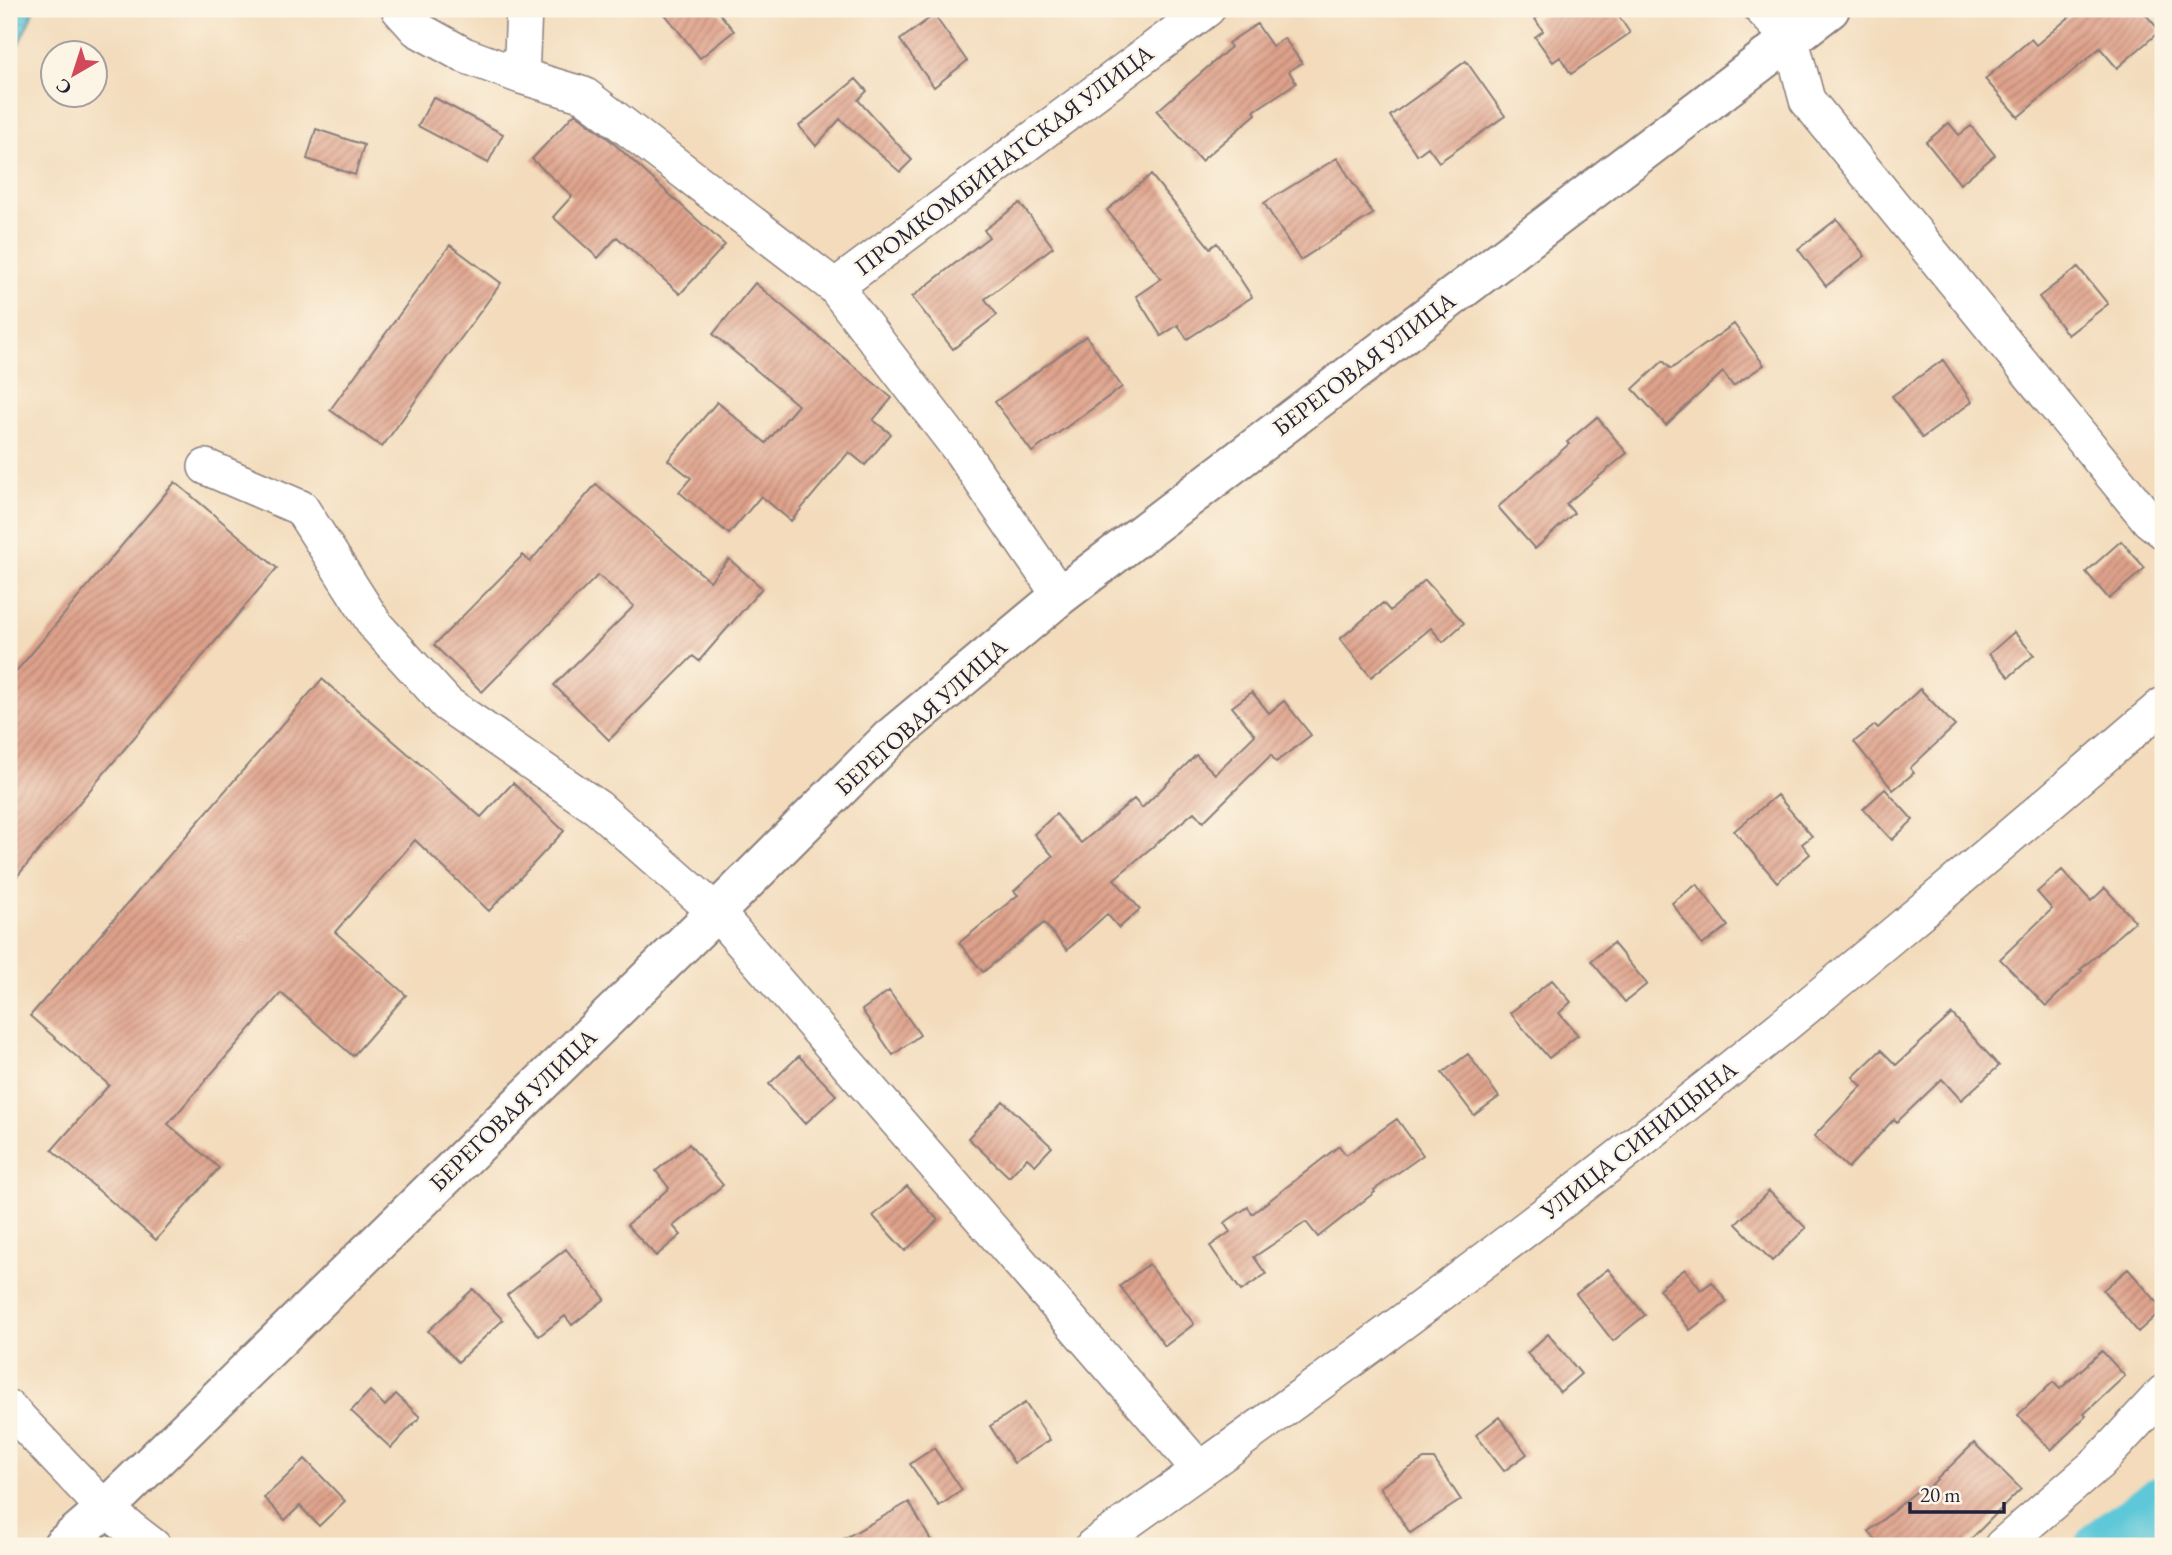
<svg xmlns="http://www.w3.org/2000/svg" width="2172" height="1555" font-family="'EB Garamond',serif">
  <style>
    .water { fill: url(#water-rules); stroke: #40758a; stroke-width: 2 }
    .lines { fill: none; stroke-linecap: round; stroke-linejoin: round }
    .river { stroke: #5ec8d8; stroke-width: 58 }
    .building { fill: url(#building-hatch) }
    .minor-casing { stroke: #8a7e7b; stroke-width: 38 }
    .major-casing { stroke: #8a7e7b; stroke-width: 42 }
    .minor { stroke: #fff; stroke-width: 35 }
    .major { stroke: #fff; stroke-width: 38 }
    .labels { text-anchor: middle; stroke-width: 5; stroke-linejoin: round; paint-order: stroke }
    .street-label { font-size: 24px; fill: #22223b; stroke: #fcf5e5 }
  </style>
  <defs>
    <pattern id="water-rules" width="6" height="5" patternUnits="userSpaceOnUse" patternTransform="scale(1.75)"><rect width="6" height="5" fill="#5ec8d8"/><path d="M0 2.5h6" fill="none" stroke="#4da2b0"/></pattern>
    <pattern id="building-hatch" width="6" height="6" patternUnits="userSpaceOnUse" patternTransform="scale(1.75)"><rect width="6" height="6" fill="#dfa28b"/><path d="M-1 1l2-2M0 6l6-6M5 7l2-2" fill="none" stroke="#b48473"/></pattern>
  </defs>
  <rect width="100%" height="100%" fill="#fcf5e5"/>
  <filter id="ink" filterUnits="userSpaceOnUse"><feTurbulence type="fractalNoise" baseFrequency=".0143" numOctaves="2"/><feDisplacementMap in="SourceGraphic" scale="14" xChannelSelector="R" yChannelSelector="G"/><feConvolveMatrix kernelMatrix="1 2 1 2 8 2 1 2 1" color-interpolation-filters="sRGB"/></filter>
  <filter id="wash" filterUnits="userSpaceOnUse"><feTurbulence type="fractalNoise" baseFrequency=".00686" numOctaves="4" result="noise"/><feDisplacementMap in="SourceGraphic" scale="28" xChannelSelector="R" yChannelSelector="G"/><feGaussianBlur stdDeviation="1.57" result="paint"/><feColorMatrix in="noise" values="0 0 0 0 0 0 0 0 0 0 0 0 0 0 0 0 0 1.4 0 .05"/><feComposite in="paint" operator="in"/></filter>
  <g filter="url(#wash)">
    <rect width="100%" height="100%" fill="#f3dbbb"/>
    <path class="water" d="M 9,9 L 35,9 L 9,64 Z"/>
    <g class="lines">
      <path class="river" d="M 2105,1546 L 2163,1505"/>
    </g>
    <g id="blocks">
      <path class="building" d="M 661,9 L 716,9 L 734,31 L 700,58 Z
        M 1550,9 L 1614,9 L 1630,33 L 1571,74 L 1560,57 L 1553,62 L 1535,37 L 1543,31 L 1535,19 Z
        M 2079,9 L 2141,9 L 2160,31 L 2117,68 L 2100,48 L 2018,117 L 1985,79 L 2031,39 L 2036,45 Z
        M 934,15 L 967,61 L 934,87 L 900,40 Z
        M 1257,24 L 1272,46 L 1284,38 L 1302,63 L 1289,71 L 1296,83 L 1254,111 L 1256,114 L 1201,161 L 1157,111 L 1231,47 L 1228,43 Z
        M 1466,61 L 1505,116 L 1439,162 L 1428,147 L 1417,155 L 1390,116 Z
        M 856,79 L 867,91 L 858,100 L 912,160 L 900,172 L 840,119 L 816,146 L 799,126 Z
        M 433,97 L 503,134 L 488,163 L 418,126 Z
        M 575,113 L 610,140 L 725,245 L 680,294 L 617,237 L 598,258 L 553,217 L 572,196 L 532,159 Z
        M 1949,123 L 1959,135 L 1971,126 L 1995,155 L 1960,184 L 1926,142 Z
        M 316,129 L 364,145 L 355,175 L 307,159 Z
        M 1337,158 L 1373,214 L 1300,260 L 1264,203 Z
        M 1151,175 L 1210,248 L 1217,243 L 1252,297 L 1187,339 L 1178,325 L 1161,336 L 1136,296 L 1161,279 L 1107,210 Z
        M 1020,203 L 1053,247 L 985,299 L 997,315 L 953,349 L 912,297 L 989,237 L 984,230 Z
        M 1837,219 L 1865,256 L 1826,286 L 1798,249 Z
        M 450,245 L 501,283 L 382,447 L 330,410 Z
        M 2078,267 L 2108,304 L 2068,335 L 2039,297 Z
        M 755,283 L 892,398 L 873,420 L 891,434 L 865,465 L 849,452 L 791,521 L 761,496 L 729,534 L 679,492 L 691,478 L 668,460 L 717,402 L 766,443 L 798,405 L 713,334 Z
        M 1734,324 L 1764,365 L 1733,386 L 1723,372 L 1666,425 L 1633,389 L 1663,361 L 1671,369 Z
        M 1086,336 L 1122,387 L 1032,452 L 995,402 Z
        M 1943,360 L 1972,402 L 1922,438 L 1892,396 Z
        M 1597,417 L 1627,453 L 1566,504 L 1574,513 L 1535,549 L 1498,507 L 1569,444 L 1567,442 Z
        M 175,482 L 277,568 L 9,886 L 9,680 Z
        M 596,484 L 710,581 L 729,559 L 762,588 L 699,661 L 693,656 L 609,740 L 554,685 L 634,606 L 598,575 L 482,692 L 434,645 L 523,555 L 530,562 Z
        M 2121,541 L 2145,568 L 2109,599 L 2086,572 Z
        M 1425,580 L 1464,623 L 1443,642 L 1431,628 L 1371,677 L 1340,639 L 1383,603 L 1390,611 Z
        M 2014,632 L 2034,655 L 2009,677 L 1989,654 Z
        M 322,679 L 481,817 L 513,783 L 564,831 L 489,911 L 415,840 L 335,932 L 406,995 L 353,1056 L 281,993 L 168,1124 L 219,1168 L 156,1240 L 52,1150 L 109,1085 L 30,1016 Z
        M 1920,689 L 1955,726 L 1910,768 L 1914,773 L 1893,790 L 1854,742 L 1875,725 L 1878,728 Z
        M 1252,692 L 1269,713 L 1284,701 L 1311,735 L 1276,762 L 1271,755 L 1203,822 L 1194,812 L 1114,879 L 1140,909 L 1119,928 L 1107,914 L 1067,950 L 1044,923 L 983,972 L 959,943 L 1018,895 L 1014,891 L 1053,856 L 1034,834 L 1056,814 L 1081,843 L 1134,799 L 1142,808 L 1196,755 L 1215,774 L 1255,735 L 1232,707 Z
        M 1885,789 L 1913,820 L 1892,840 L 1863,809 Z
        M 1777,795 L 1812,836 L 1802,844 L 1810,854 L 1777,882 L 1734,831 Z
        M 2062,870 L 2091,901 L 2105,888 L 2135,921 L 2080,970 L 2082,971 L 2046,1006 L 2000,959 L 2052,909 L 2037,892 Z
        M 1697,884 L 1728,926 L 1702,945 L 1672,903 Z
        M 1613,943 L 1647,984 L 1625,1002 L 1591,961 Z
        M 1552,980 L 1571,1002 L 1559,1013 L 1578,1035 L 1549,1058 L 1510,1013 Z
        M 889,991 L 920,1035 L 893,1055 L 862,1010 Z
        M 1952,1014 L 1999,1066 L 1961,1100 L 1942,1079 L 1897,1122 L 1894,1119 L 1848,1168 L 1814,1136 L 1862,1086 L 1853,1077 L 1881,1050 L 1896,1065 Z
        M 1468,1054 L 1499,1097 L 1474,1115 L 1442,1073 Z
        M 799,1056 L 836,1095 L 805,1124 L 769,1084 Z
        M 1003,1101 L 1052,1147 L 1035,1165 L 1027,1158 L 1009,1177 L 968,1138 Z
        M 1397,1119 L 1423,1155 L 1374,1190 L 1375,1192 L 1318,1237 L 1306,1222 L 1254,1257 L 1266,1274 L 1241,1291 L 1210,1246 L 1230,1232 L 1224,1223 L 1248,1207 L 1252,1214 L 1339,1146 L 1346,1155 Z
        M 689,1144 L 723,1185 L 673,1226 L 681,1235 L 656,1256 L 627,1225 L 669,1188 L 656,1171 Z
        M 907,1186 L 938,1220 L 905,1251 L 873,1216 Z
        M 1769,1191 L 1806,1228 L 1772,1261 L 1736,1224 Z
        M 566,1249 L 605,1299 L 572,1325 L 565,1316 L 539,1336 L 507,1295 Z
        M 1149,1264 L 1194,1324 L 1165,1346 L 1120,1286 Z
        M 1608,1269 L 1645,1315 L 1613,1341 L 1576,1294 Z
        M 1685,1269 L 1701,1290 L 1712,1282 L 1727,1302 L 1690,1330 L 1659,1289 Z
        M 2128,1269 L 2163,1309 L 2138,1332 L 2103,1290 Z
        M 473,1289 L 503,1320 L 458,1362 L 428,1331 Z
        M 1548,1334 L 1581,1374 L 1560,1392 L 1527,1353 Z
        M 2102,1351 L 2125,1376 L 2084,1414 L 2086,1416 L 2051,1450 L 2018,1415 L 2053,1382 L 2060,1389 Z
        M 370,1391 L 385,1406 L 396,1394 L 420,1417 L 391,1448 L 351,1411 Z
        M 1025,1403 L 1050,1440 L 1014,1463 L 990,1426 Z
        M 1499,1417 L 1527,1454 L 1504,1471 L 1476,1435 Z
        M 1974,1443 L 2021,1489 L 1964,1546 L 1881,1546 L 1869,1531 L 1922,1487 L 1925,1491 Z
        M 934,1448 L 962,1490 L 939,1506 L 910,1464 Z
        M 305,1459 L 345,1501 L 319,1526 L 300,1506 L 285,1520 L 264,1498 Z
        M 1424,1459 L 1434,1459 L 1461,1500 L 1410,1533 L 1380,1487 Z
        M 909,1502 L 934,1546 L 831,1546 Z"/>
    </g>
  </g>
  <g filter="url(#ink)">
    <use href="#blocks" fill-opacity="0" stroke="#8a7e7b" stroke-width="2"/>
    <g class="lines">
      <g class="minor-casing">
        <path id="minor" d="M 399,9 L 417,29 L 464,55 L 521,76
          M 524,9 L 521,76 L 584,95 L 835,287 L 961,451 L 1060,596
          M 1762,9 L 1791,40 L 1807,100 L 2149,520 L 2163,531
          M 835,287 L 1207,9
          M 206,467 L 301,508 L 376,626 L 447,704 L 598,808 L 716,912 L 1200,1470
          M 9,1408 L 105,1509 L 153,1546
          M 1093,1546 C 1277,1416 1460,1282 1637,1143 C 1817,1002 1990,854 2163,705
          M 2002,1546 L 2098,1463 L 2163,1393"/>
      </g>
      <g class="major-casing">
        <path id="major" d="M 62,1546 L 105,1509 L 716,912 L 890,738 L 1060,596 L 1830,9"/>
      </g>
      <use href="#minor" class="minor"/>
      <use href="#major" class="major"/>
    </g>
  </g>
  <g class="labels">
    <g class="street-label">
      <text transform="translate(1004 160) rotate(-37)" y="8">ПРОМКОМБИНАТСКАЯ УЛИЦА</text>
      <text transform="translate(1364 364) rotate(-37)" y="8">БЕРЕГОВАЯ УЛИЦА</text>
      <text transform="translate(921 717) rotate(-42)" y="8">БЕРЕГОВАЯ УЛИЦА</text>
      <text transform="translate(513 1110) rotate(-44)" y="8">БЕРЕГОВАЯ УЛИЦА</text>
      <text transform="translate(1639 1140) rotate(-38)" y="8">УЛИЦА СИНИЦЫНА</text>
    </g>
  </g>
  <rect width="2172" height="1555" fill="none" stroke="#fcf5e5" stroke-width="35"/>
  <g transform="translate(74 74) rotate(219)"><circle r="33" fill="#fcf5e5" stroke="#a5a1a1" stroke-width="2"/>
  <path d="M0-5L12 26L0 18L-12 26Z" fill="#d1495b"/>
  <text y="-10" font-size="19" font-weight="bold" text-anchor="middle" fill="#22223b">С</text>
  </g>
  <path d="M1910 1502v10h94v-10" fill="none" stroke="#22223b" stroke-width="3.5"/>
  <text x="1920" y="1502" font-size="21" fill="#22223b" stroke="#fcf5e5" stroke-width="5" paint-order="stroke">20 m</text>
</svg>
